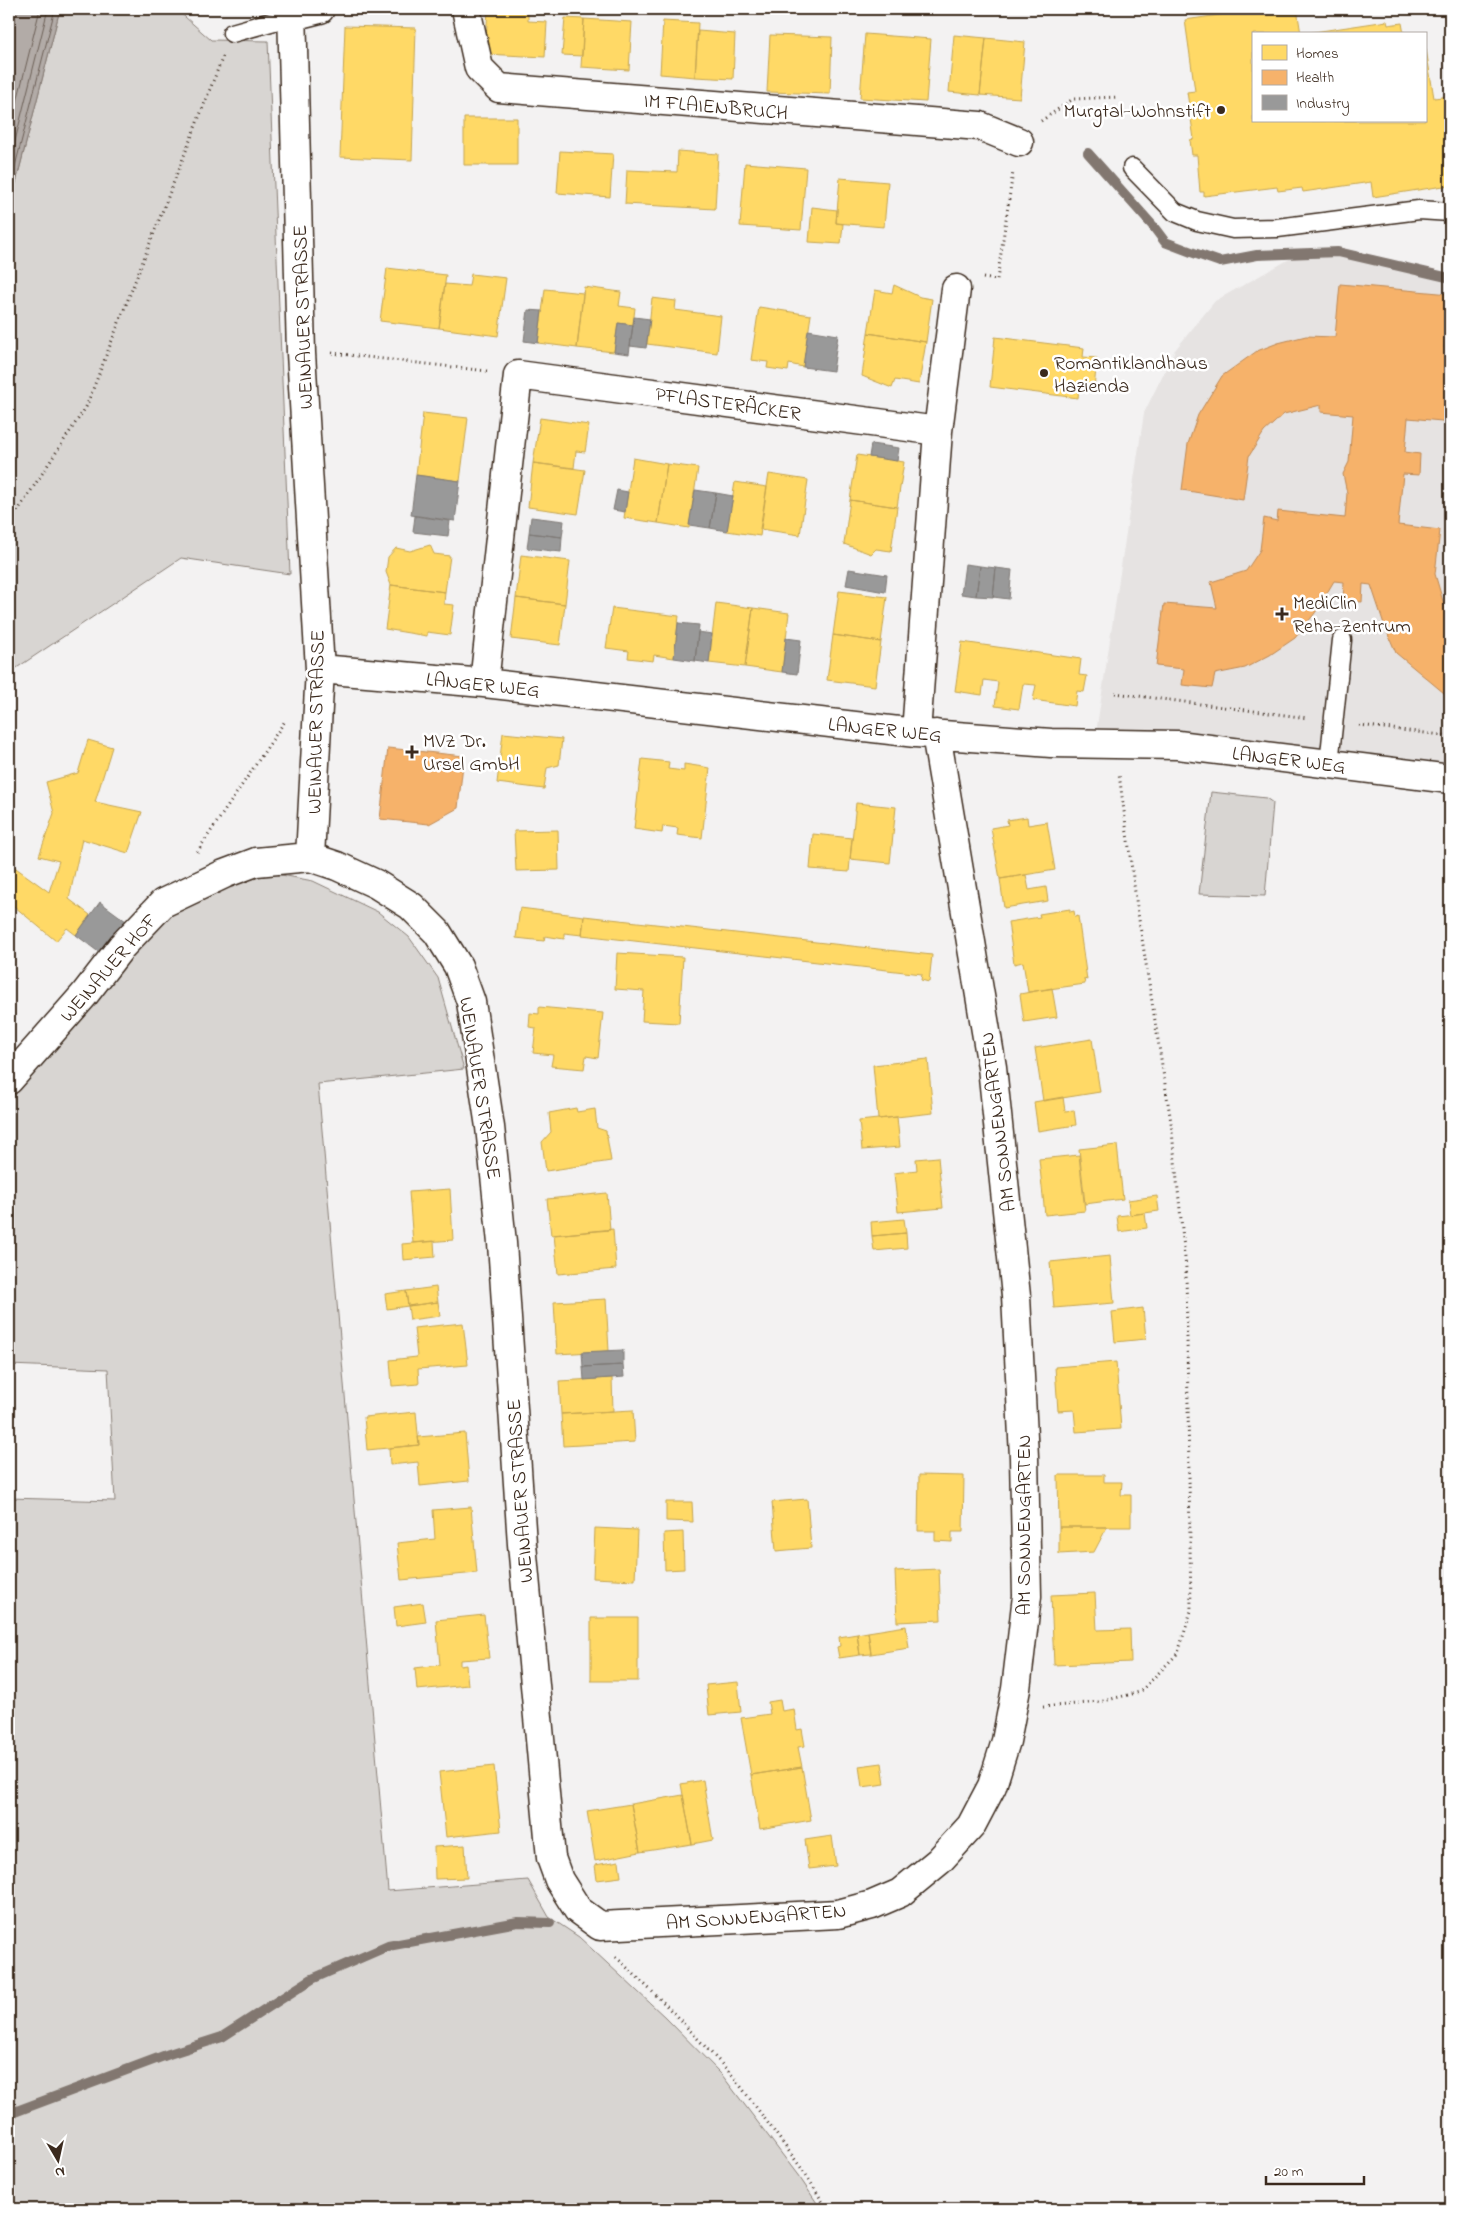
<svg xmlns="http://www.w3.org/2000/svg" width="1459" height="2218" font-family="'Indie Flower',sans-serif">
  <style>
    .built { fill: #e6e3e2 }
    .green { fill: #d8d5d2; stroke: #8a8078 }
    .water { fill: #b2aba7; stroke: #827770 }
    .homes { fill: #ffd966; stroke: #c4a450 }
    .health { fill: #f6b26b; stroke: #be8954 }
    .industry { fill: #999; stroke: #7d7874 }
    .lines { fill: none; stroke-linecap: round; stroke-linejoin: round }
    .shore { stroke: #6b5e55; stroke-width: 1 }
    .stream { stroke: #827770; stroke-width: 10 }
    .service-casing { stroke: #3b2a1e; stroke-width: 21 }
    .minor-casing { stroke: #3b2a1e; stroke-width: 31 }
    .path { stroke: #3b2a1e; stroke-width: 3; stroke-dasharray: 1 4; stroke-linecap: butt }
    .service { stroke: #fff; stroke-width: 18 }
    .minor { stroke: #fff; stroke-width: 28 }
    .poi-dot { fill: #3b2a1e; stroke: #fff; stroke-width: 2 }
    .labels { text-anchor: middle; stroke-width: 5; stroke-linejoin: round; paint-order: stroke }
    .street-label { font-size: 20px; fill: #3b2a1e; stroke: #fff }
    .poi-label { font-size: 20px; fill: #3b2a1e; stroke: #fff; text-anchor: start }
  </style>
  <rect width="100%" height="100%" fill="#f3f2f2"/>
  <filter id="ink" filterUnits="userSpaceOnUse"><feTurbulence type="fractalNoise" baseFrequency=".02" numOctaves="2"/><feDisplacementMap in="SourceGraphic" scale="10" xChannelSelector="R" yChannelSelector="G"/><feConvolveMatrix kernelMatrix="1 2 1 2 8 2 1 2 1" color-interpolation-filters="sRGB"/></filter>
  <g filter="url(#ink)">
    <path class="built" d="M 1295,256 L 1344,257 L 1450,283 L 1450,770 L 1096,733 L 1144,413 L 1175,350 L 1215,301 Z"/>
    <path class="green" d="M 60,9 L 176,9 L 211,40 L 268,41 L 290,574 L 181,558 L 9,673 L 9,210 Z
      M 1211,792 L 1266,798 L 1273,803 L 1265,896 L 1199,894 Z
      M 271,873 L 313,881 L 378,912 L 409,937 L 438,978 L 464,1069 L 318,1084 L 388,1891 L 528,1880 L 549,1917 L 579,1937 L 665,2017 L 722,2075 L 800,2178 L 821,2209 L 9,2209 L 9,1498 L 115,1501 L 108,1369 L 9,1365 L 9,1104 L 34,1067 L 159,921 L 202,895 Z"/>
    <path class="water" d="M 9,9 L 60,9 L 9,210 Z"/>
    <path class="homes" d="M 488,9 L 528,11 L 528,21 L 547,22 L 545,57 L 485,54 Z
      M 1260,9 L 1297,9 L 1301,34 L 1387,21 L 1388,25 L 1402,23 L 1404,34 L 1253,34 L 1253,121 L 1425,121 L 1426,49 L 1434,98 L 1450,96 L 1450,185 L 1373,197 L 1371,182 L 1303,192 L 1302,188 L 1278,191 L 1277,187 L 1204,196 L 1204,192 L 1200,192 L 1197,155 L 1192,155 L 1190,140 L 1194,139 L 1187,92 L 1195,91 L 1185,20 Z
      M 565,18 L 584,19 L 582,56 L 562,55 Z
      M 584,19 L 632,22 L 629,70 L 581,67 Z
      M 663,21 L 698,23 L 695,77 L 660,74 Z
      M 345,26 L 416,28 L 412,160 L 340,157 Z
      M 698,31 L 735,34 L 733,79 L 695,77 Z
      M 865,34 L 931,39 L 926,102 L 860,98 Z
      M 770,35 L 832,37 L 830,94 L 767,92 Z
      M 954,35 L 986,38 L 980,95 L 949,92 Z
      M 986,38 L 1025,42 L 1020,98 L 980,95 Z
      M 464,118 L 517,118 L 517,165 L 464,165 Z
      M 560,151 L 613,154 L 610,197 L 557,193 Z
      M 678,151 L 718,154 L 715,209 L 625,204 L 627,170 L 677,172 Z
      M 745,163 L 806,168 L 801,230 L 740,226 Z
      M 840,178 L 888,182 L 884,227 L 836,223 Z
      M 812,207 L 837,210 L 836,223 L 843,224 L 841,244 L 809,242 Z
      M 387,268 L 446,275 L 439,328 L 380,321 Z
      M 471,274 L 506,278 L 498,336 L 439,328 L 445,284 L 469,286 Z
      M 894,285 L 920,297 L 932,299 L 926,342 L 868,333 L 875,290 L 892,293 Z
      M 584,287 L 621,292 L 619,306 L 635,308 L 633,325 L 618,323 L 614,352 L 577,348 Z
      M 545,289 L 583,293 L 577,348 L 538,343 Z
      M 652,298 L 676,301 L 675,310 L 721,316 L 717,353 L 647,344 Z
      M 759,307 L 811,315 L 803,367 L 789,364 L 788,371 L 767,368 L 768,362 L 751,360 Z
      M 868,333 L 926,342 L 919,384 L 895,380 L 892,388 L 862,376 Z
      M 995,337 L 1084,348 L 1083,357 L 1097,358 L 1094,389 L 1079,388 L 1078,398 L 990,387 Z
      M 423,413 L 468,418 L 460,481 L 416,475 Z
      M 540,418 L 589,425 L 585,452 L 576,451 L 574,468 L 533,463 Z
      M 857,455 L 904,462 L 897,507 L 850,500 Z
      M 633,458 L 667,464 L 658,523 L 624,518 Z
      M 533,463 L 585,470 L 578,514 L 528,507 Z
      M 667,464 L 698,468 L 689,528 L 658,523 Z
      M 769,474 L 808,480 L 800,535 L 760,529 Z
      M 735,482 L 767,487 L 760,536 L 727,531 Z
      M 850,500 L 897,507 L 891,551 L 876,549 L 871,554 L 844,544 Z
      M 430,545 L 434,554 L 450,556 L 445,592 L 391,585 L 386,572 L 388,557 L 396,548 L 410,551 Z
      M 521,555 L 570,561 L 565,604 L 516,598 Z
      M 391,585 L 445,592 L 444,604 L 454,605 L 450,635 L 427,632 L 427,636 L 385,629 Z
      M 839,591 L 887,597 L 881,642 L 833,635 Z
      M 516,598 L 565,604 L 560,645 L 511,639 Z
      M 716,603 L 753,608 L 745,667 L 709,663 Z
      M 612,608 L 679,616 L 674,658 L 654,655 L 653,661 L 628,658 L 629,651 L 606,648 Z
      M 753,608 L 789,613 L 782,672 L 745,667 Z
      M 833,635 L 881,642 L 875,686 L 827,680 Z
      M 962,642 L 1081,659 L 1079,675 L 1087,676 L 1084,692 L 1077,691 L 1075,706 L 1033,700 L 1036,685 L 1023,684 L 1019,709 L 995,706 L 998,682 L 984,680 L 982,695 L 955,691 Z
      M 503,733 L 562,739 L 559,765 L 547,768 L 544,789 L 497,783 Z
      M 88,740 L 112,747 L 95,802 L 142,812 L 128,853 L 82,839 L 69,899 L 90,915 L 76,935 L 67,928 L 56,941 L 9,902 L 9,871 L 13,866 L 49,892 L 59,861 L 39,856 L 54,813 L 46,782 L 78,773 Z
      M 642,759 L 669,762 L 668,769 L 684,771 L 684,764 L 710,768 L 702,838 L 677,835 L 678,828 L 663,826 L 662,833 L 634,829 Z
      M 856,803 L 896,807 L 890,863 L 850,859 Z
      M 1027,817 L 1028,825 L 1047,822 L 1055,870 L 1000,879 L 991,828 L 1008,825 L 1007,820 Z
      M 558,830 L 559,870 L 516,871 L 514,831 Z
      M 813,834 L 852,838 L 849,872 L 810,869 Z
      M 1026,875 L 1029,890 L 1046,887 L 1048,901 L 1004,908 L 1000,879 Z
      M 520,908 L 584,916 L 582,935 L 564,933 L 564,939 L 545,936 L 544,941 L 516,938 Z
      M 1070,909 L 1070,912 L 1074,911 L 1075,917 L 1078,916 L 1087,980 L 1084,979 L 1085,984 L 1028,992 L 1023,962 L 1014,964 L 1008,922 L 1040,917 L 1039,914 Z
      M 584,916 L 932,955 L 929,982 L 921,980 L 922,974 L 582,935 Z
      M 617,953 L 683,957 L 679,1023 L 642,1021 L 644,991 L 615,989 Z
      M 1052,988 L 1057,1017 L 1024,1022 L 1020,994 Z
      M 539,1007 L 603,1013 L 598,1058 L 586,1056 L 584,1069 L 551,1066 L 553,1055 L 533,1053 L 536,1028 L 529,1027 L 530,1013 L 539,1014 Z
      M 1092,1039 L 1100,1092 L 1043,1101 L 1035,1048 Z
      M 928,1059 L 933,1113 L 878,1119 L 873,1065 Z
      M 1063,1097 L 1065,1111 L 1074,1110 L 1076,1125 L 1038,1131 L 1034,1102 Z
      M 576,1108 L 577,1112 L 595,1109 L 597,1128 L 606,1131 L 611,1161 L 546,1171 L 542,1142 L 551,1132 L 549,1113 Z
      M 897,1117 L 900,1147 L 862,1150 L 859,1121 Z
      M 1117,1145 L 1123,1199 L 1085,1204 L 1079,1149 Z
      M 1079,1155 L 1085,1211 L 1045,1215 L 1039,1159 Z
      M 938,1157 L 943,1208 L 898,1212 L 894,1173 L 917,1170 L 916,1159 Z
      M 450,1189 L 453,1240 L 413,1243 L 409,1192 Z
      M 607,1193 L 610,1230 L 551,1235 L 547,1199 Z
      M 1157,1196 L 1159,1211 L 1130,1215 L 1128,1200 Z
      M 1145,1213 L 1147,1228 L 1119,1232 L 1117,1216 Z
      M 904,1219 L 906,1233 L 872,1236 L 871,1222 Z
      M 613,1229 L 616,1269 L 558,1274 L 554,1235 Z
      M 906,1233 L 907,1248 L 874,1251 L 872,1236 Z
      M 434,1241 L 435,1257 L 403,1260 L 402,1244 Z
      M 1110,1256 L 1114,1303 L 1054,1308 L 1050,1262 Z
      M 436,1287 L 438,1302 L 408,1306 L 406,1291 Z
      M 406,1291 L 408,1306 L 387,1309 L 385,1294 Z
      M 606,1299 L 609,1351 L 557,1354 L 554,1302 Z
      M 438,1302 L 440,1316 L 410,1320 L 408,1306 Z
      M 1143,1308 L 1146,1339 L 1115,1342 L 1112,1312 Z
      M 463,1323 L 468,1365 L 418,1369 L 419,1384 L 392,1386 L 390,1360 L 417,1357 L 414,1328 Z
      M 1116,1362 L 1121,1429 L 1076,1432 L 1074,1410 L 1058,1411 L 1055,1367 Z
      M 612,1378 L 613,1411 L 561,1414 L 559,1381 Z
      M 633,1410 L 635,1442 L 563,1446 L 561,1414 Z
      M 416,1412 L 419,1445 L 367,1450 L 364,1417 Z
      M 465,1433 L 469,1481 L 420,1486 L 418,1462 L 390,1465 L 389,1448 L 419,1445 L 418,1437 Z
      M 919,1475 L 964,1476 L 963,1532 L 952,1532 L 952,1542 L 935,1541 L 935,1531 L 918,1531 Z
      M 1058,1475 L 1104,1475 L 1104,1482 L 1122,1482 L 1121,1495 L 1131,1495 L 1131,1527 L 1059,1527 Z
      M 807,1499 L 811,1548 L 776,1551 L 772,1502 Z
      M 666,1502 L 692,1502 L 693,1522 L 666,1521 Z
      M 471,1507 L 477,1573 L 401,1580 L 397,1543 L 435,1539 L 433,1510 Z
      M 1059,1527 L 1107,1527 L 1094,1552 L 1059,1554 Z
      M 595,1528 L 637,1530 L 635,1580 L 593,1578 Z
      M 683,1532 L 684,1569 L 665,1570 L 664,1533 Z
      M 939,1569 L 941,1620 L 897,1622 L 895,1571 Z
      M 1095,1593 L 1097,1630 L 1130,1629 L 1131,1662 L 1054,1665 L 1051,1595 Z
      M 423,1603 L 426,1622 L 396,1626 L 394,1607 Z
      M 484,1615 L 489,1658 L 460,1660 L 460,1666 L 466,1665 L 468,1685 L 417,1690 L 415,1668 L 440,1665 L 436,1620 Z
      M 591,1618 L 638,1618 L 638,1681 L 591,1681 Z
      M 906,1626 L 909,1648 L 871,1654 L 868,1632 Z
      M 868,1632 L 871,1654 L 860,1655 L 857,1634 Z
      M 857,1634 L 860,1655 L 839,1658 L 837,1647 L 840,1646 L 839,1637 Z
      M 738,1682 L 741,1712 L 709,1715 L 706,1685 Z
      M 780,1700 L 782,1711 L 794,1709 L 797,1730 L 802,1729 L 805,1746 L 798,1747 L 802,1767 L 751,1775 L 741,1718 L 770,1714 L 768,1702 Z
      M 882,1763 L 885,1784 L 862,1787 L 859,1766 Z
      M 494,1766 L 501,1831 L 446,1837 L 439,1772 Z
      M 802,1767 L 811,1820 L 760,1829 L 751,1775 Z
      M 703,1780 L 713,1840 L 692,1844 L 681,1784 Z
      M 683,1795 L 692,1844 L 640,1852 L 631,1804 Z
      M 631,1804 L 640,1852 L 595,1861 L 587,1811 Z
      M 832,1836 L 836,1866 L 809,1869 L 805,1840 Z
      M 465,1845 L 467,1878 L 435,1879 L 434,1847 Z
      M 619,1861 L 621,1877 L 597,1880 L 595,1865 Z"/>
    <path class="health" d="M 1340,284 L 1450,294 L 1444,348 L 1450,349 L 1450,428 L 1442,421 L 1408,418 L 1405,452 L 1420,454 L 1419,475 L 1403,474 L 1398,525 L 1440,530 L 1435,574 L 1447,615 L 1450,618 L 1450,698 L 1396,653 L 1385,627 L 1371,585 L 1363,584 L 1362,602 L 1343,600 L 1344,582 L 1334,581 L 1315,613 L 1295,638 L 1270,655 L 1245,668 L 1215,674 L 1212,688 L 1182,685 L 1184,669 L 1156,666 L 1164,604 L 1217,608 L 1211,582 L 1246,571 L 1260,550 L 1264,518 L 1277,521 L 1278,511 L 1345,518 L 1347,493 L 1343,474 L 1349,462 L 1353,415 L 1321,412 L 1321,405 L 1284,414 L 1264,432 L 1249,456 L 1243,500 L 1182,490 L 1188,444 L 1198,415 L 1222,376 L 1257,351 L 1278,343 L 1306,336 L 1335,337 Z
      M 388,748 L 464,756 L 458,808 L 429,824 L 380,819 Z"/>
    <path class="industry" d="M 528,310 L 542,311 L 538,343 L 524,341 Z
      M 634,317 L 650,319 L 646,348 L 630,346 Z
      M 618,323 L 633,325 L 629,354 L 614,352 Z
      M 808,330 L 838,335 L 833,371 L 803,367 Z
      M 871,444 L 899,448 L 897,461 L 869,457 Z
      M 416,475 L 460,481 L 455,521 L 411,515 Z
      M 617,490 L 628,492 L 625,512 L 613,510 Z
      M 695,490 L 716,493 L 710,528 L 689,525 Z
      M 716,493 L 733,496 L 727,531 L 710,528 Z
      M 415,516 L 450,521 L 448,536 L 413,532 Z
      M 531,517 L 564,521 L 562,537 L 529,533 Z
      M 529,533 L 562,537 L 561,552 L 527,548 Z
      M 965,564 L 980,566 L 976,596 L 961,594 Z
      M 980,566 L 996,568 L 993,597 L 976,596 Z
      M 996,568 L 1012,570 L 1009,599 L 993,597 Z
      M 849,569 L 887,575 L 885,592 L 846,585 Z
      M 678,623 L 699,625 L 695,661 L 674,658 Z
      M 698,632 L 712,634 L 709,663 L 695,661 Z
      M 786,638 L 801,640 L 797,674 L 782,672 Z
      M 100,902 L 130,924 L 105,957 L 76,935 Z
      M 623,1350 L 623,1365 L 583,1367 L 582,1352 Z
      M 623,1365 L 624,1377 L 584,1380 L 583,1367 Z"/>
    <g class="lines">
      <path class="shore" d="M 9,134 L 40,9
        M 9,165 L 48,9
        M 9,190 L 55,9"/>
      <path class="stream" d="M 1088,153 L 1153,226 L 1165,242 L 1194,253 L 1220,262 L 1257,255 L 1338,252 L 1450,278
        M 9,2114 L 169,2054 L 222,2037 L 312,1979 L 388,1946 L 518,1922 L 550,1923"/>
      <g class="service-casing">
        <path id="service" d="M 232,33 L 292,16
          M 1132,168 L 1175,212 L 1197,221 L 1233,229 L 1277,228 L 1419,210 L 1450,212
          M 1329,764 L 1342,640"/>
      </g>
      <g class="minor-casing">
        <path id="minor" d="M 292,9 L 301,353 L 320,669 L 310,857
          M 466,9 L 479,68 L 499,88 L 980,126 L 1019,142
          M 292,16 L 320,9
          M 938,431 L 956,289
          M 320,669 L 484,683 L 916,733 L 1051,743 L 1178,745 L 1450,779
          M 484,683 L 518,375 L 938,431 L 916,733
          M 9,1080 L 84,995 L 122,946 L 163,903 L 224,874 L 256,862 L 310,857 L 337,866 L 376,884 L 411,906 L 437,932 L 458,966 L 471,1002 L 490,1127 L 502,1243 L 522,1544 L 551,1858 L 559,1880 L 578,1910 L 600,1926 L 838,1914 L 872,1905 L 900,1893 L 939,1861 L 971,1826 L 992,1786 L 1006,1741 L 1016,1689 L 1027,1596 L 1024,1457 L 1016,1296 L 992,1067 L 936,734"/>
      </g>
      <path class="path" d="M 1041,121 L 1073,99 L 1118,97
        M 983,278 L 997,280 L 1013,172
        M 332,353 L 487,371
        M 9,524 L 86,407 L 223,56
        M 1115,693 L 1308,718
        M 1359,725 L 1450,736
        M 197,852 L 285,721
        M 1043,1707 L 1099,1702 L 1140,1692 L 1178,1653 L 1191,1611 L 1186,1268 L 1171,1122 L 1137,907 L 1119,774
        M 616,1957 L 663,2002 L 733,2076 L 805,2173 L 827,2209"/>
      <use href="#service" class="service"/>
      <use href="#minor" class="minor"/>
    </g>
  </g>
  <g class="poi-dot">
    <circle cx="1221" cy="110" r="5"/>
    <circle cx="1044" cy="373" r="5"/>
    <path d="M1279.5 606.5h5v5h5v5h-5v5h-5v-5h-5v-5h5z"/>
    <path d="M409.5 744.5h5v5h5v5h-5v5h-5v-5h-5v-5h5z"/>
  </g>
  <g class="labels">
    <g class="street-label">
      <text transform="translate(716 106) rotate(5)" y="7">IM FLAIENBRUCH</text>
      <text transform="translate(302 317) rotate(-92)" y="7">WEINAUER STRASSE</text>
      <text transform="translate(728 403) rotate(8)" y="7">PFLASTERÄCKER</text>
      <text transform="translate(483 684) rotate(6)" y="7">LANGER WEG</text>
      <text transform="translate(315 722) rotate(-89)" y="7">WEINAUER STRASSE</text>
      <text transform="translate(885 729) rotate(6)" y="7">LANGER WEG</text>
      <text transform="translate(1289 759) rotate(7)" y="7">LANGER WEG</text>
      <text transform="translate(108 967) rotate(-49)" y="7">WEINAUER HOF</text>
      <text transform="translate(481 1088) rotate(81)" y="7">WEINAUER STRASSE</text>
      <text transform="translate(997 1122) rotate(-97)" y="7">AM SONNENGARTEN</text>
      <text transform="translate(519 1491) rotate(-94)" y="7">WEINAUER STRASSE</text>
      <text transform="translate(1023 1525) rotate(-90)" y="7">AM SONNENGARTEN</text>
      <text transform="translate(756 1916) rotate(-4)" y="7">AM SONNENGARTEN</text>
    </g>
    <g class="poi-label">
      <text x="1211" y="117" text-anchor="end">Murgtal-Wohnstift</text>
      <text x="1054" y="369">Romantiklandhaus<tspan x="1054" dy="23">Hazienda</tspan></text>
      <text x="1293" y="609">MediClin<tspan x="1293" dy="23">Reha-Zentrum</tspan></text>
      <text x="423" y="747">MVZ Dr.<tspan x="423" dy="23">Ursel GmbH</tspan></text>
    </g>
  </g>
  <rect width="1459" height="2218" fill="none" stroke="#fff" stroke-width="30"/>
  <rect x="15" y="15" width="1429" height="2188" fill="none" stroke="#3b2a1e" stroke-width="2" filter="url(#ink)"/>
  <rect x="1252" y="32" width="175" height="90" fill="#ffffff" stroke="#b1aaa5"/>
  <rect x="1262" y="45" width="25" height="15" fill="#ffd966" stroke="#b1aaa5"/>
  <text x="1296" y="58" font-size="15" fill="#3b2a1e">Homes</text>
  <rect x="1262" y="70" width="25" height="15" fill="#f6b26b" stroke="#b1aaa5"/>
  <text x="1296" y="82" font-size="15" fill="#3b2a1e">Health</text>
  <rect x="1262" y="95" width="25" height="15" fill="#999999" stroke="#b1aaa5"/>
  <text x="1296" y="108" font-size="15" fill="#3b2a1e">Industry</text>
  <g transform="translate(58 2160) rotate(171)" stroke="#ffffff" stroke-width="4" paint-order="stroke">
  <path d="M0-4L9 19L0 12L-9 19Z" fill="#3b2a1e"/>
  <text y="-8" font-size="14" font-weight="bold" text-anchor="middle" fill="#3b2a1e">N</text>
  </g>
  <path d="M1266 2176v8h98v-8" fill="none" stroke="#3b2a1e" stroke-width="2.5"/>
  <text x="1274" y="2176" font-size="15" fill="#3b2a1e" stroke="#ffffff" stroke-width="4" paint-order="stroke">20 m</text>
</svg>
